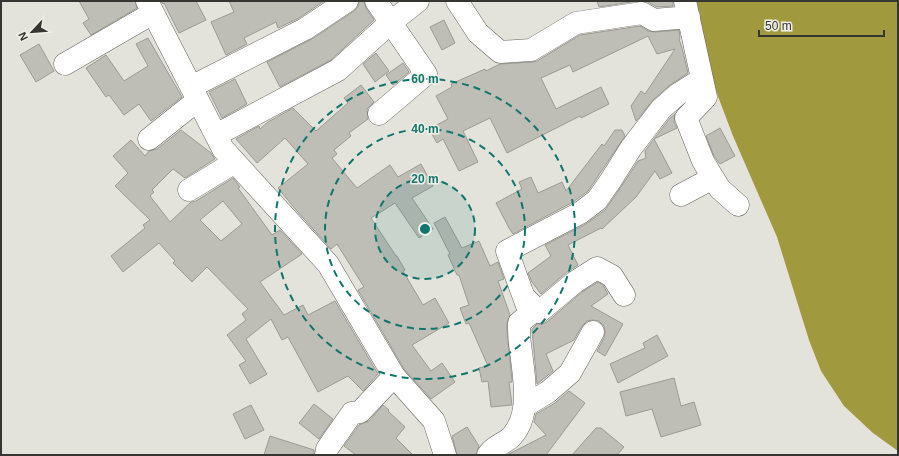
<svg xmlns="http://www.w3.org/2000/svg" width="899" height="456" font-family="Helvetica,sans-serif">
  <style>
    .water { fill: #a1993d }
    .building { fill: #bebeb7; stroke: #9b9b94; fill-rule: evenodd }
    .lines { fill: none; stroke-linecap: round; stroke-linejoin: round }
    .minor-casing { stroke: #66655f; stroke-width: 23 }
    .minor { stroke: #fff; stroke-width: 22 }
    .ring { fill: none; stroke: #0f766e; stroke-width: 2; stroke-dasharray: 7 5 }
    .centre { fill: #0f766e; stroke: #f0f0e8; stroke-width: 2 }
    .ring-label { font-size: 12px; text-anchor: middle; font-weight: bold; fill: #0f766e; stroke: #f0f0e8; stroke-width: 3; stroke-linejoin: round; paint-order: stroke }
  </style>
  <rect width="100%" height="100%" fill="#e3e2db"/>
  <path class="water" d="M 694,1 L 898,1 L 898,451 L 873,433 L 844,406 L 821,371 L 809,340 L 777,237 L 733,136 L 719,99 L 708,66 Z"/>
  <path class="building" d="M 79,1 L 135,1 L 137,8 L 91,35 L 83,23 L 89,19 Z
    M 161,1 L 196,1 L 206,20 L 179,33 L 164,3 L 163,4 Z
    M 229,1 L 324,1 L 299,18 L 278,28 L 276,22 L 244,38 L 247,44 L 226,55 L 211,22 L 234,12 Z
    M 359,1 L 364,1 L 366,8 L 374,20 L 331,60 L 280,87 L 267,62 L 312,39 L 354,11 L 358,7 Z
    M 597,1 L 638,1 L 599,7 Z
    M 642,1 L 673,1 L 673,6 L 657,7 L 648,2 Z
    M 444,20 L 455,43 L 442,50 L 430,27 Z
    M 640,26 L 648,31 L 655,32 L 679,30 L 680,38 L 679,39 L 682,48 L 688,73 L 670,85 L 653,100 L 636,121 L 631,106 L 641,91 L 645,94 L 675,49 L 657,54 L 648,36 L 573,72 L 570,65 L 541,78 L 556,109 L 601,87 L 609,104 L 581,118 L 580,116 L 507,153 L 490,118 L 463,131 L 478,162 L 459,171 L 443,139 L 437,143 L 429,129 L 448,119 L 436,96 L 452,87 L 451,84 L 485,69 L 486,71 L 500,64 L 532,62 L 537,61 L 580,35 Z
    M 148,38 L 182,97 L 151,121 L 139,104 L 124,115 L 109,95 L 106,97 L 86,68 L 106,55 L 124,81 L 148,66 L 136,44 Z
    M 39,44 L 54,71 L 36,82 L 20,55 Z
    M 376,53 L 389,71 L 375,82 L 363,64 Z
    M 403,63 L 409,72 L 393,85 L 386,75 Z
    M 235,79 L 247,104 L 222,118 L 209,92 Z
    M 361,85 L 374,102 L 367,109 L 368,119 L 349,133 L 351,136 L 334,150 L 337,154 L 332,158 L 357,188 L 390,165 L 398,177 L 421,164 L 433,186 L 412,198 L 433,229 L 419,238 L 395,203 L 371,218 L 396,256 L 397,256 L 405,270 L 403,271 L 423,305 L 435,298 L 449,323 L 412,345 L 431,371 L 442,363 L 455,382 L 431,399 L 404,369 L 358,290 L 364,287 L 337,244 L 331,249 L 296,210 L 278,188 L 308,164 L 285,138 L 257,163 L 236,139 L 259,126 L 260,129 L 268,122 L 293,108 L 316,131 L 348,103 L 344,98 Z
    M 675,114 L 674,122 L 677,128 L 654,139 L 672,173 L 660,179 L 655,171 L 636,197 L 602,229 L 601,228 L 568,245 L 578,265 L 567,272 L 541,294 L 532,282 L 528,273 L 551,256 L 545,245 L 586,224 L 605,210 L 621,187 L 638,161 L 646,158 L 645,151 L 670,118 Z
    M 720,128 L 735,156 L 720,164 L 714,156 L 706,136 Z
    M 181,130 L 211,153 L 215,159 L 185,178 L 173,169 L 152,190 L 154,192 L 150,196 L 170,222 L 191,202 L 196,201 L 233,178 L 240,187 L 238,188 L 272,235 L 280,230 L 302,254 L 260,282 L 284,315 L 303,305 L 308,315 L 335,301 L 378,374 L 363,391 L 348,376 L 318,392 L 288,337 L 282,340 L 271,319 L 246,339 L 267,374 L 250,384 L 239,365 L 246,361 L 227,335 L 246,320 L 242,314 L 248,309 L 207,267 L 192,282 L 173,263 L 175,261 L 159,243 L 123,272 L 111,256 L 145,228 L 143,225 L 150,220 L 115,186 L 128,173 L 113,156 L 131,140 L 145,156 L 149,151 L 157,149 ZM 223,201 L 242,224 L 221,241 L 200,220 Z
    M 615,130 L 622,130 L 625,136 L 588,191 L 573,202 L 513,234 L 509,228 L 496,203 L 522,189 L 519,182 L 531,177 L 538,193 L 562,182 L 566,191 L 602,144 L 604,146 Z
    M 445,217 L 462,248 L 479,241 L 490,266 L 498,262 L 504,279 L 498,281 L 510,315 L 507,323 L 507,331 L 512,380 L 512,382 L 509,382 L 512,405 L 491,407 L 488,381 L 482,382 L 479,368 L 488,366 L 469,323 L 466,324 L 460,308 L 469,305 L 459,275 L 457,275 L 448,255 L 450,254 L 434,223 Z
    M 598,282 L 603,285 L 608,294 L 591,306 L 623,324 L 605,356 L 597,351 L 604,338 L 605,332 L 604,326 L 599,321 L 593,320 L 587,321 L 582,326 L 574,340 L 546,354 L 553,371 L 537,384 L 532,329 L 537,324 L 542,324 L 547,322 L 582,292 Z
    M 657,335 L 668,356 L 618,383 L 610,364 L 645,348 L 643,343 Z
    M 674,378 L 681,406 L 694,402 L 701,425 L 661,437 L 652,409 L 626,416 L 620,392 Z
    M 569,391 L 585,403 L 546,455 L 507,455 L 546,435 L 534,422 L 536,414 L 555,403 Z
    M 314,404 L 333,419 L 319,439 L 299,423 Z
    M 251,405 L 264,430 L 245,439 L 233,414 Z
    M 383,405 L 389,410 L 388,411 L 405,427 L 396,438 L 413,455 L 356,455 L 344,446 L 359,425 L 369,421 Z
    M 467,427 L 479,446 L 476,455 L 457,455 L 452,436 Z
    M 596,428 L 601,428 L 624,447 L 617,455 L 572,455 Z
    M 270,436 L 314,450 L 314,455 L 264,455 Z"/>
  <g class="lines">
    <g class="minor-casing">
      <path id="minor" d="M 147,1 L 223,149 L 328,264 L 394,376 L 434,421 L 445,455
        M 376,1 L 426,74 L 379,114
        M 457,1 L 478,33 L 500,52 L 531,50 L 576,23 L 642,13 L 654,20 L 689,17
        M 65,64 L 153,13
        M 191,87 L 305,29 L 347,1
        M 216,135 L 338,70 L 390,23 L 418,1
        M 149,139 L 198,100
        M 713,178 L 720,189 L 738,205
        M 189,190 L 235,162
        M 681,195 L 713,178 L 703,161 L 686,118 L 706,97 L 685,1
        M 525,298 L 539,312 L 575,282 L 597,268 L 612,276 L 624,295
        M 525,406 L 548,392 L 570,373 L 593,332
        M 326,455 L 327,449 L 352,413 L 360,412 L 394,376
        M 488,455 C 494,445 505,444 512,436 C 533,413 523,372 520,344 C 519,337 519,330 519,323 L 530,314 L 507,251 L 580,213 L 597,200 L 611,180 L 631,148 L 661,109 L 678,94 L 702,79"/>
    </g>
    <use href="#minor" class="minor"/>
  </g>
  <circle cx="425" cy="229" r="50" fill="#0f766e" fill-opacity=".12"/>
  <g class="ring">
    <circle cx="425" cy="229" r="50"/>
    <circle cx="425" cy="229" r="100"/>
    <circle cx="425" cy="229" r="150"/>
  </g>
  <circle cx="425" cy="229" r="6" class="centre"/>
  <g class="ring-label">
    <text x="425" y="83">60 m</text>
    <text x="425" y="133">40 m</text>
    <text x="425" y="183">20 m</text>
  </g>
  <rect width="899" height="456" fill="none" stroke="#353532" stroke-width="4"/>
  <g transform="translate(32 32) rotate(244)" stroke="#f0f0e8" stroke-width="3" paint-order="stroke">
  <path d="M0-3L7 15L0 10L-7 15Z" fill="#353532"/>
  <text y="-6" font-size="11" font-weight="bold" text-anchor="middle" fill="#353532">N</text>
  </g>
  <path d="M759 30v6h125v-6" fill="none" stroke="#353532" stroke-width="2"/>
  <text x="765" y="30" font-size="12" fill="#353532" stroke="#f0f0e8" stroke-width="3" paint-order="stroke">50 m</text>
</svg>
